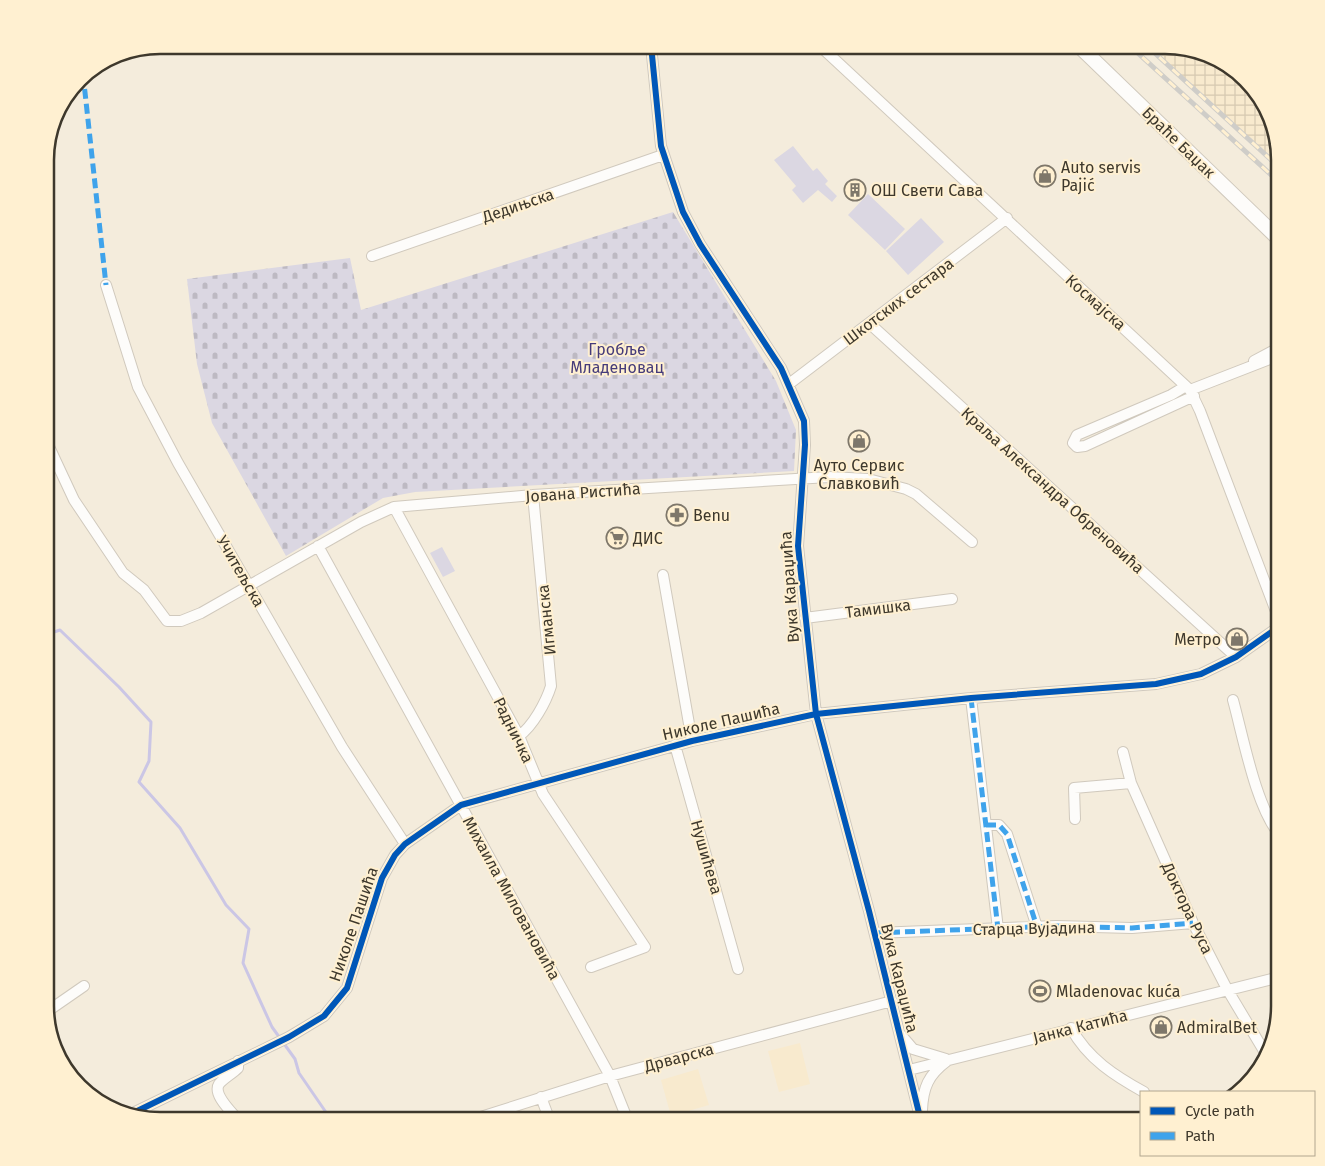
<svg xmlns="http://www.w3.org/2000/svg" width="1325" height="1166" font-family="'Fira Sans',sans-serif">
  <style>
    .built { fill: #f8eace }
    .industrial { fill: url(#industrial-grid) }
    .grass { fill: #dbd7e2 }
    .cemetery { fill: url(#cemetery-stones) }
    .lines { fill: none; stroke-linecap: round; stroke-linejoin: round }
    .stream { stroke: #cbc6e5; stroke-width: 3 }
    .minor-casing { stroke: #d0c9bd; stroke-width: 12 }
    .major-casing { stroke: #d0c9bd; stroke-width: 16 }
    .minor { stroke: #fdfcfa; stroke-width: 10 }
    .major { stroke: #fdfcfa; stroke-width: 14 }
    .rail-casing { stroke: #cfcdc8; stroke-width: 5 }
    .rail { stroke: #fff0d1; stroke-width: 3; stroke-dasharray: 9; stroke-linecap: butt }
    .quiet { stroke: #3fa3eb; stroke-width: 5; stroke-dasharray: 10 5; stroke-linecap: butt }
    .cycleway-casing { stroke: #fff0d1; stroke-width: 9 }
    .cycleway { stroke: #0057b8; stroke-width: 6 }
    .labels { text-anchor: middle; stroke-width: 4; stroke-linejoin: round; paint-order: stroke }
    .street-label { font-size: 16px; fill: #3e382c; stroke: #fff0d1 }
    .poi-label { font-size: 16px; fill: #3e382c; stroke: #fff0d1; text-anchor: start }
    .park-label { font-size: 16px; fill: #453b7a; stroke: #fff0d1 }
    .rim { fill: none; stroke: #3e382c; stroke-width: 2.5 }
  </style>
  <defs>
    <pattern id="industrial-grid" width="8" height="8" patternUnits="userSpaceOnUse" patternTransform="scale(1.25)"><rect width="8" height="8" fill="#f8eace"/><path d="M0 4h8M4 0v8" fill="none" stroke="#d6c9b1"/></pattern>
    <pattern id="cemetery-stones" width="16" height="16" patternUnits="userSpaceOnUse" patternTransform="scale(1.25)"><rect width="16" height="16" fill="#dbd7e2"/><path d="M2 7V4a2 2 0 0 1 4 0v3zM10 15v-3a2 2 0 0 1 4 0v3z" fill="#bdb9c2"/></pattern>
  </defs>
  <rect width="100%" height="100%" fill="#f4ecdc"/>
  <path class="built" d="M 800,1043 L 810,1084 L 779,1092 L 768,1051 Z
    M 698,1069 L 709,1105 L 671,1116 L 661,1080 Z"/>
  <path class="industrial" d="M 1147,45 L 1166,45 L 1210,54 L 1246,78 L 1271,115 L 1280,168 Z"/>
  <path class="grass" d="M 793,146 L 813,171 L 817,168 L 828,181 L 825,184 L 837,196 L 832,202 L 818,190 L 803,203 L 792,190 L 796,186 L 774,160 Z
    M 868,194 L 905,229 L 885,250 L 848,215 Z
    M 921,218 L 944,242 L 908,275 L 886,251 Z
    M 442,547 L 455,571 L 443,577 L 430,553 Z"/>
  <path class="cemetery" d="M 673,212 L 776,381 L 796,430 L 794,471 L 415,492 L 383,498 L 286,556 L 212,423 L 197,364 L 187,279 L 350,258 L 361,310 Z"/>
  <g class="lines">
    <path class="stream" d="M 45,635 L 60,630 L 119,687 L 151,722 L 149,761 L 139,782 L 180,828 L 226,905 L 249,929 L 243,963 L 272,1027 L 295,1059 L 299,1073 L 332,1121"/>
    <g class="minor-casing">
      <path id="minor" d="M 651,45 L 661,146 L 683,212 L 700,244 L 781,368 L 804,421 L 805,445 L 798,546 L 816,714 L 869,911 L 921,1121
        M 819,45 L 1190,390 L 1200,411 L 1280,622
        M 372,256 L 663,155
        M 106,285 L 138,387 L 178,463 L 342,747 L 405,844
        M 869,323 L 1236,657
        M 1254,361 L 1280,347
        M 789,384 L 1007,218
        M 1186,386 L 1171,395 L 1077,435 L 1073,443 L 1077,447 L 1085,446 L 1194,396
        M 1190,390 L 1280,355
        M 45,438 L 74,500 L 123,573 L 144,590 L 167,621 L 181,621 L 201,613 L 361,522 L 394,507 L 533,495 L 829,477 L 868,479 L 906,489 L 916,494 L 972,542
        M 394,507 L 519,736 L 543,794 L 645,947 L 591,967
        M 318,546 L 610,1076 L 628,1121
        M 663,575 L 692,741
        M 805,618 L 952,599
        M 971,698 L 998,929
        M 1233,700 C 1243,736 1256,808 1280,835
        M 519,736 C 533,726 546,702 551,686 L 533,495
        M 675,745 L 738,969
        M 1123,752 L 1131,783 L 1193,923 L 1227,989 L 1267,1056
        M 1075,819 L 1074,788 L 1131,783
        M 986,825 L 999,825 L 1007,834 L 1037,927
        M 875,933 L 1056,926 L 1132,928 L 1193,923
        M 45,1013 L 84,986
        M 1071,1028 C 1088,1059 1115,1076 1144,1092
        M 901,1035 L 913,1049 L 946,1059
        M 238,1061 L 238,1068 C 232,1074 224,1078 219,1084 C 212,1095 233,1113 239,1121
        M 909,1070 L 1280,977
        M 541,1097 L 550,1121
        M 922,1110 C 923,1088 928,1075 947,1061
        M 129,1115 L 289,1037 L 324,1016 L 347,988 L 382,878 L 395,855 L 405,844 L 461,805 L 692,741 L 816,714 L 971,698 L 1156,684 L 1201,674 L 1236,657 L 1280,626
        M 468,1121 L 610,1076 L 892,1001"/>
    </g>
    <g class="major-casing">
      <path id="major" d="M 1078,45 L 1280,240"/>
    </g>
    <use href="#minor" class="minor"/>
    <use href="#major" class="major"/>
    <g class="rail-casing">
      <path id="rail" d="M 1129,45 L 1280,183
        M 1146,45 L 1280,168"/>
    </g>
    <use href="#rail" class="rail"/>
    <path class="quiet" d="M 83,74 L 106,285
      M 971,698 L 998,929
      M 986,825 L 999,825 L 1007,834 L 1037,927
      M 875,933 L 1056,926 L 1132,928 L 1193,923"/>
    <g class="cycleway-casing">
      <path id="cycleway" d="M 651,45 L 661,146 L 683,212 L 700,244 L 781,368 L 804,421 L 805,445 L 798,546 L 816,714 L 869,911 L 921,1121
        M 129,1115 L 289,1037 L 324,1016 L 347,988 L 382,878 L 395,855 L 405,844 L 461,805 L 692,741 L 816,714 L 971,698 L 1156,684 L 1201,674 L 1236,657 L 1280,626"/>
    </g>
    <use href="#cycleway" class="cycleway"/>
  </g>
  <defs>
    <g id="shop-ring" transform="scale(1.125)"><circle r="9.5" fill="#fff0d1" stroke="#7e776a" stroke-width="1.5"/><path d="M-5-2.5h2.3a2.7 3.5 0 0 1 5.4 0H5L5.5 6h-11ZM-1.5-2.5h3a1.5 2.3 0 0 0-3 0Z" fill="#7e776a"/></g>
    <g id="building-ring" transform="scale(1.125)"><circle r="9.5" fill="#fff0d1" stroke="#7e776a" stroke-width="1.5"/><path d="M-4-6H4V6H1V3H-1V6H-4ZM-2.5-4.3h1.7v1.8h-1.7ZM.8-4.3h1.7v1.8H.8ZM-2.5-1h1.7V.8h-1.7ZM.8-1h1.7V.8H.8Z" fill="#7e776a"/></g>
    <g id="pharmacy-ring" transform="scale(1.125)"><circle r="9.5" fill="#fff0d1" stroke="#7e776a" stroke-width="1.5"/><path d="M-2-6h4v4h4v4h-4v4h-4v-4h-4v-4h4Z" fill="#7e776a"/></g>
    <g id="supermarket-ring" transform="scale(1.125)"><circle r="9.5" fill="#fff0d1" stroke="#7e776a" stroke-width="1.5"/><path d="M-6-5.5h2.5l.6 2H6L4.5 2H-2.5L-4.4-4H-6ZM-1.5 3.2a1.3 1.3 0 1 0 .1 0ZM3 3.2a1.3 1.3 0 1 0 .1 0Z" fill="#7e776a"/></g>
    <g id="stadium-ring" transform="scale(1.125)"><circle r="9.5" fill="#fff0d1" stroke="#7e776a" stroke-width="1.5"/><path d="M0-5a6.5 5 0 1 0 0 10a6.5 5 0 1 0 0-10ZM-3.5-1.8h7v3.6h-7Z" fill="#7e776a"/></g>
  </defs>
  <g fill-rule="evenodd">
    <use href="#shop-ring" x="1045" y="176"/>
    <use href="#building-ring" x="855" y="190"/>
    <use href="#shop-ring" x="859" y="441"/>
    <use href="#pharmacy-ring" x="677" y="515"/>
    <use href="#supermarket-ring" x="617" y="538"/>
    <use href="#shop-ring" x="1237" y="639"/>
    <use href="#stadium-ring" x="1040" y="991"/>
    <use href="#shop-ring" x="1161" y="1027"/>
  </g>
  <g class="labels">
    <g class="street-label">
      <text transform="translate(1179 142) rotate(44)" y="6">Браће Баџак</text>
      <text transform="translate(518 205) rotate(-19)" y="6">Дедињска</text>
      <text transform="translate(898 301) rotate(-37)" y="6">Шкотских сестара</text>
      <text transform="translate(1096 302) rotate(42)" y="6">Космајска</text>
      <text transform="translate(1053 490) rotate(42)" y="6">Краља Александра Обреновића</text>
      <text transform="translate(583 492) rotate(-4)" y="6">Јована Ристића</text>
      <text transform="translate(241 571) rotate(60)" y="6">Учитељска</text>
      <text transform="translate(789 587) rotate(-94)" y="6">Вука Караџића</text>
      <text transform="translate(878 608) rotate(-7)" y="6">Тамишка</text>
      <text transform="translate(546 620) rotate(-96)" y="6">Игманска</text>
      <text transform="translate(721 721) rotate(-13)" y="6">Николе Пашића</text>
      <text transform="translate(514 730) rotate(64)" y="6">Радничка</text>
      <text transform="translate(707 857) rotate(74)" y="6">Нушићева</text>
      <text transform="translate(512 898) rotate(61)" y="6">Михаила Миловановића</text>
      <text transform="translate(1188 908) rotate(65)" y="6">Доктора Руса</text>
      <text transform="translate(353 924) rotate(-71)" y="6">Николе Пашића</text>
      <text transform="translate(1034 928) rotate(-1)" y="6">Старца Вујадина</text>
      <text transform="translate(900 978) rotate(76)" y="6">Вука Караџића</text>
      <text transform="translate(1080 1026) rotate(-14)" y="6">Јанка Катића</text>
      <text transform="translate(679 1057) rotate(-15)" y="6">Дрварска</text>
    </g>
    <g class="poi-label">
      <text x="1061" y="173">Auto servis<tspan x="1061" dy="18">Pajić</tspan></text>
      <text x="871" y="196">ОШ Свети Сава</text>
      <text x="859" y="471" text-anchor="middle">Ауто Сервис<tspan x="859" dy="18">Славковић</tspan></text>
      <text x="693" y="521">Benu</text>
      <text x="633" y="544">ДИС</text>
      <text x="1221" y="645" text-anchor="end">Метро</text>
      <text x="1056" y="997">Mladenovac kuća</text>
      <text x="1177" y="1033">AdmiralBet</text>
    </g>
    <g class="park-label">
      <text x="617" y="355">Гробље<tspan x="617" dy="18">Младеновац</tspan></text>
    </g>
  </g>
  <path d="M0 0H1325V1166H0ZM160 54H1165A106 106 0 0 1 1271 160V1006A106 106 0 0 1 1165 1112H160A106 106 0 0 1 54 1006V160A106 106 0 0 1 160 54Z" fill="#fff0d1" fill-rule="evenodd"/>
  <path class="rim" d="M160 54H1165A106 106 0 0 1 1271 160V1006A106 106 0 0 1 1165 1112H160A106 106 0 0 1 54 1006V160A106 106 0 0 1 160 54Z"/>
  <rect x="1140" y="1091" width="175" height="65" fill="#fff0d1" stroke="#b2a68f"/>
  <rect x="1150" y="1107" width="25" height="8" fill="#0057b8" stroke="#b2a68f"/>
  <text x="1185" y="1116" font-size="15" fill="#3e382c">Cycle path</text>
  <rect x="1150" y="1132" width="25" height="8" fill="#3fa3eb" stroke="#b2a68f"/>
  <text x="1185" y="1141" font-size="15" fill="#3e382c">Path</text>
</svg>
